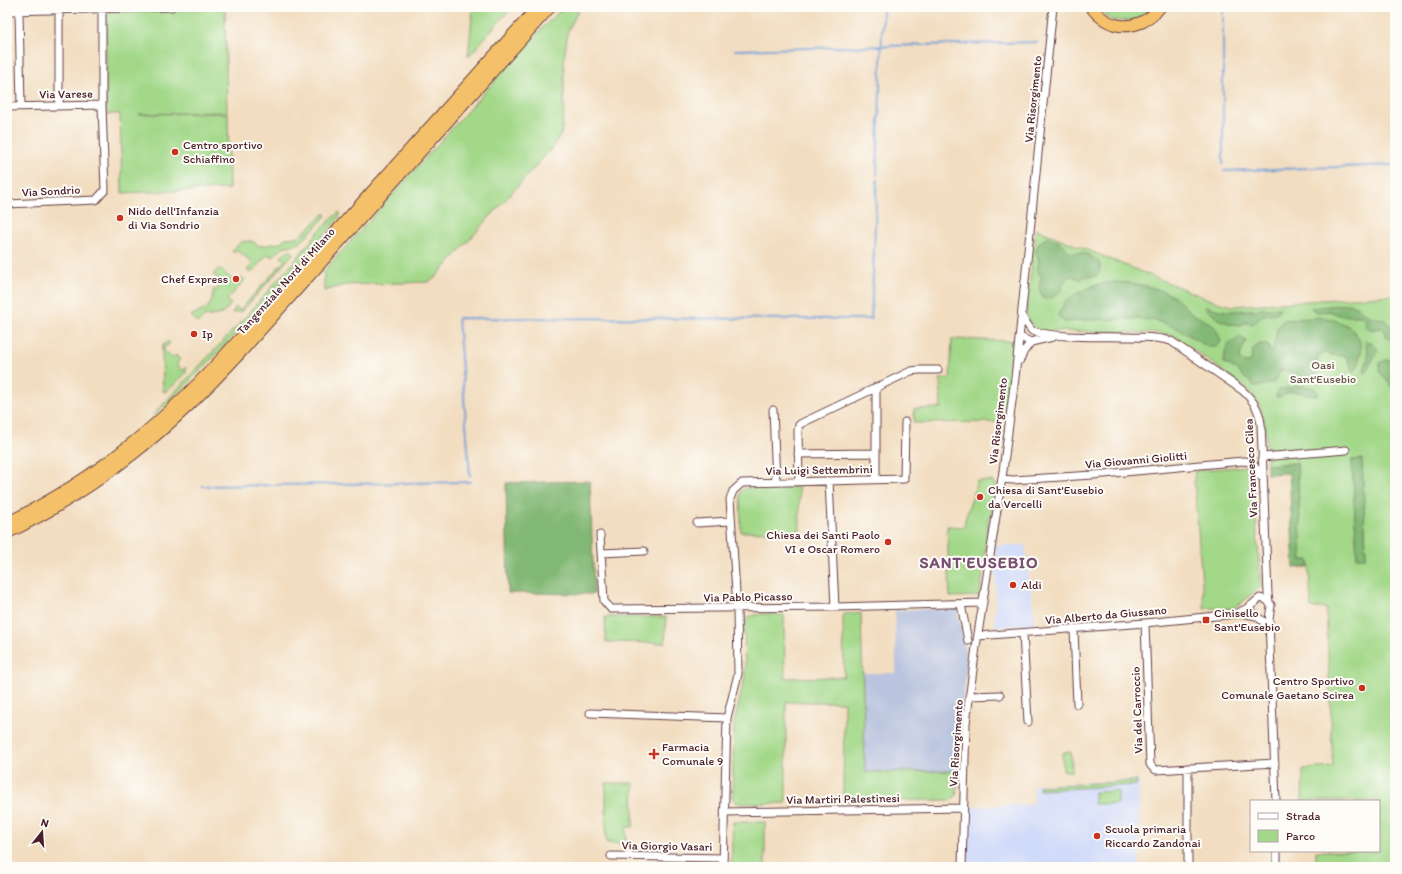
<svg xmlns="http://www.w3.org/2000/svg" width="1402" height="874" font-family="Itim,sans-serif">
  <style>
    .built { fill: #d0daf9 }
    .industrial { fill: #bac4de }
    .green { fill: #a3d889; stroke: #767c5a; fill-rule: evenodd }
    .forest { fill: #82b875; stroke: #666c50 }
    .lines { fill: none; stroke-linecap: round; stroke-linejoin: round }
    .stream { stroke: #6c9cd6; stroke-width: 2 }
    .minor-casing { stroke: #633c41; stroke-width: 9 }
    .highway-casing { stroke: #633c41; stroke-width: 13 }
    .minor { stroke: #fff; stroke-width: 7 }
    .highway { stroke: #f4c16a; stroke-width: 11 }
    .poi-dot { fill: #c8321e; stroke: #fdfcf7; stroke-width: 1.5 }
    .labels { text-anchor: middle; stroke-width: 4; stroke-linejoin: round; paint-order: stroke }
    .street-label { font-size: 12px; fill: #4a1f2b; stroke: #fdfcf7 }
    .poi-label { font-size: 12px; fill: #4a1f2b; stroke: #fdfcf7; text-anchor: start }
    .park-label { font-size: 12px; fill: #655647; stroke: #fdfcf7 }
    .district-label { font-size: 16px; font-weight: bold; letter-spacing: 1px; fill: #764f71; stroke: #fdfcf7 }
  </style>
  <rect width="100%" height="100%" fill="#fdfcf7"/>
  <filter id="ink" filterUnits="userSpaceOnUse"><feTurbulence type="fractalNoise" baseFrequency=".025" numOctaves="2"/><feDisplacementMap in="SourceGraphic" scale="8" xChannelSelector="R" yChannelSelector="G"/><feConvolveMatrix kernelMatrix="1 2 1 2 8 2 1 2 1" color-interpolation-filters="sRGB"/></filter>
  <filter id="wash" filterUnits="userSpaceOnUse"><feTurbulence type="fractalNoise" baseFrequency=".012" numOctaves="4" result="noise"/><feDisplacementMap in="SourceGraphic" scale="16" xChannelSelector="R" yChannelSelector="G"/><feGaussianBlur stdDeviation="0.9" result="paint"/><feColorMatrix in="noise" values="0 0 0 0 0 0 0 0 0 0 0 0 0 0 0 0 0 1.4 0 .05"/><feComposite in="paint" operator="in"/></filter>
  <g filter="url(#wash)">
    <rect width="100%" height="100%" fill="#f2ddc0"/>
    <path class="built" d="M 996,545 L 1025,545 L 1035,624 L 995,627 Z
      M 1139,780 L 1139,867 L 968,867 L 969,807 L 1034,804 L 1033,785 Z"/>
    <path class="industrial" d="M 957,608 L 964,643 L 967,664 L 962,709 L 958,731 L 957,748 L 959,771 L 865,772 L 863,673 L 896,673 L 895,610 Z"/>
    <path class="green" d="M 473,7 L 512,7 L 468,57 Z
      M 564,7 L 577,7 L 578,11 L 568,31 L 564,59 L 564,113 L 561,134 L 551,149 L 435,278 L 428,282 L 345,285 L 324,291 L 324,271 L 542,28 Z
      M 1095,7 L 1158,7 L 1138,21 L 1111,20 Z
      M 225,8 L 227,112 L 139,114 L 228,113 L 229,189 L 122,193 L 120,114 L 106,114 L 106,13 Z
      M 339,212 L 341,214 L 338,219 C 278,286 220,355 154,416 L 153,415 L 242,321 L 297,258 L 319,231 Z
      M 325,213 L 326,216 L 300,243 L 283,247 L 272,257 L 268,254 L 251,273 L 247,270 L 253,263 L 237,250 L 234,253 L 232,251 L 241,242 L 252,241 L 259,246 L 280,243 L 285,238 L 296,237 L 301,235 Z
      M 1036,229 L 1213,301 L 1233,306 L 1395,295 L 1395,867 L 1316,867 L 1316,851 L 1379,851 L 1379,801 L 1302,801 L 1303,769 L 1333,767 L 1326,608 L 1311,608 L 1309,561 L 1302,561 L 1297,463 L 1267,465 C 1265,439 1269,414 1251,392 L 1175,336 L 1159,333 L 1044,331 C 1034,328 1027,324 1026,313 ZM 1362,459 L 1366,556 L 1357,557 L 1352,460 Z
      M 290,250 L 293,252 L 292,255 L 243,310 L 240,312 L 232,313 L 236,307 L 240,310 L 285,260 L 281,257 L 284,253 Z
      M 219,268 L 235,282 L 241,277 L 245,280 L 227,300 L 231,304 L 222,314 L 204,317 L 198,323 L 191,316 C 194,313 198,313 202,311 C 212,307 212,298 214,289 L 217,291 L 219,289 L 217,288 L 219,286 L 217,285 L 219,279 L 213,275 Z
      M 952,339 L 1015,341 L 1010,384 L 1003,422 L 914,423 L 914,409 L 941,408 L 940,379 L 950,379 Z
      M 168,341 L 170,343 L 163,349 L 172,358 L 176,355 L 180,360 L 177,363 L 182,371 L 186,367 L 186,373 L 167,391 L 164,392 L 163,391 L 162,349 L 163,345 Z
      M 1246,466 L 1252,469 L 1261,587 C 1254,591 1239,607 1233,608 C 1224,609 1213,608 1204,608 L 1194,479 L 1195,471 Z
      M 977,481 L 992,481 L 996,486 L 991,516 L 989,516 L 980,596 L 950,597 L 947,526 L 964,527 L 965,520 Z
      M 799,487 L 800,531 L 741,532 L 740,492 L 745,488 Z
      M 861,613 L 865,772 L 959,771 L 956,796 L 953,799 L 950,800 L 843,801 L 844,702 L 786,702 L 786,803 L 741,804 L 736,802 L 732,797 L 734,723 L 745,676 L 744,623 C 750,610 772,615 784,615 L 785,678 L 844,677 L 843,614 Z
      M 605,617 L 666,617 L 665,643 L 606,642 Z
      M 1071,752 L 1072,771 L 1063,771 L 1062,753 Z
      M 1137,781 L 1137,785 L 1039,790 L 1039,786 Z
      M 606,783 L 634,783 L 633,827 L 626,827 L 626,844 L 607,843 L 606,842 Z
      M 1118,791 L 1118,804 L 1094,804 L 1094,792 Z
      M 733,822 L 765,822 L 765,867 L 731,867 Z"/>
    <path class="forest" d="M 1049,237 C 1061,242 1062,245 1071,253 C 1083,251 1091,255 1100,263 C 1101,278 1096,277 1085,276 L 1081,280 L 1072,276 L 1067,277 C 1060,289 1061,298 1044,299 C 1038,291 1039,286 1041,277 L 1037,269 L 1039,262 L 1036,251 L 1039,243 L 1043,240 Z
      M 1114,282 C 1132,283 1156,286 1171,295 C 1179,299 1185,308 1192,313 C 1208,324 1216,321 1221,342 L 1215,347 L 1208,347 L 1177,328 L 1160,322 L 1145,319 L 1087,320 L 1064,322 L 1060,318 L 1058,315 L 1066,300 L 1072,296 L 1095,285 Z
      M 1348,304 C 1361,306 1358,310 1367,315 C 1372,318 1377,317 1382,319 C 1387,321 1391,326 1395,329 L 1395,342 L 1386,337 L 1385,331 L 1381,328 L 1371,330 L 1366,326 L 1365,318 L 1361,316 L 1342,316 L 1329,311 L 1317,312 L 1313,310 L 1311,308 Z
      M 1206,306 L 1219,310 L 1233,311 L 1280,308 L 1278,312 C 1273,314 1265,314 1261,317 C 1258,319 1256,322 1253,324 L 1245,323 L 1240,325 L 1231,324 L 1217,319 L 1215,315 L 1206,309 Z
      M 1322,317 C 1336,320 1352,324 1359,339 C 1361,343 1361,349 1361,354 L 1359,357 L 1359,364 L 1354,373 L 1346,356 L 1330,355 L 1326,353 L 1316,357 C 1321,367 1321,373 1313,381 L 1296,378 L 1288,371 L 1281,370 L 1273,383 L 1256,387 L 1247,380 L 1236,369 L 1224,363 C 1224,350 1227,341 1241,337 L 1246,341 L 1239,358 L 1244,363 L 1251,361 L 1253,349 L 1259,344 L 1265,344 L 1269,346 L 1269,351 L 1272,352 L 1276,337 L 1277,328 L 1284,320 Z
      M 1365,341 L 1372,343 L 1378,349 L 1366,373 L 1364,372 C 1364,367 1365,366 1367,362 C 1370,355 1366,347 1365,341 Z
      M 1386,360 L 1395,361 L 1395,393 L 1386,378 L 1379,372 L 1380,363 Z
      M 1298,386 C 1306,386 1315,386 1319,394 L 1317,396 C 1308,396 1300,391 1291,392 C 1285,393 1282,398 1276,397 L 1278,390 Z
      M 1362,459 L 1366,557 L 1357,557 L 1352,460 Z
      M 1297,463 L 1302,560 L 1309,560 L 1309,567 L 1294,568 L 1289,473 L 1267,474 L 1267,465 Z
      M 590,481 L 594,594 L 508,593 L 506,483 Z"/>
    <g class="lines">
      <path class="stream" d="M 1223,7 L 1223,164
        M 735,50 L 1037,42
        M 1224,171 L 1395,165
        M 877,175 L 883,7
        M 470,476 L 458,318 L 871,319 L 877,180
        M 202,486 L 470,482"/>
    </g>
  </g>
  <g filter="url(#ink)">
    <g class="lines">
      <g class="minor-casing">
        <path id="minor" d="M 59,7 L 59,105
          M 7,11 L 172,7
          M 19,11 L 21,106
          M 7,107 L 102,105
          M 7,204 L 96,200 L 105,190 L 102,105 L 102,9
          M 1022,317 L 1032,331 C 1064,339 1098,336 1131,337 C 1144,337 1158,337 1171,341 L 1242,390 C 1253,400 1259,409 1261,424 L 1268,594 L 1269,602
          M 1020,337 L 1031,342 L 1053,337
          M 1020,360 L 1024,351 L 1031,342
          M 773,410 L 776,482
          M 798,454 L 875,453
          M 1262,457 L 1346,450
          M 876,479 L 876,387
          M 1002,479 L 1013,480 L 1093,475 L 1243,461 C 1253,461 1256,466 1258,475 L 1263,478
          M 799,481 L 798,431 L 799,425 L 802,423 L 911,371 L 919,370 L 938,370
          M 829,481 L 835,607
          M 697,523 L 730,521
          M 600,535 L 604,601 L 611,609 L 835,607 L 983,603
          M 602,553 L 644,551
          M 961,604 L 968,641
          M 1253,612 C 1258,619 1265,621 1269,628
          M 1238,613 L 1248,608 L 1260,598 L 1267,600 L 1271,605 L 1269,620 L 1276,801
          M 1145,623 L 1150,764 L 1152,767 L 1156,770 L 1275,763
          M 1074,629 L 1077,704
          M 1023,633 L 1028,722
          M 978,636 L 1145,623 L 1236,614 L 1247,614 L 1256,616
          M 969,696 L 1000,695
          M 590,713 L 727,718
          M 724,812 L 963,808
          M 1277,851 L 1277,867
          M 611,856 L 723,858
          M 723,867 L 727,718 L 738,674 L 737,608 L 730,499 L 733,491 L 742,483 L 904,479 L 905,422
          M 962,867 L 966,723 L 976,647 L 1003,471 L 1015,378 L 1053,7
          M 1188,867 L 1188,768"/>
      </g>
      <g class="highway-casing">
        <path id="highway" d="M 1091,7 C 1095,12 1100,17 1105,20 C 1124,32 1148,24 1160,7
          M 7,523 C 99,478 168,419 236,343 L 538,7
          M 7,533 C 100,488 170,429 239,354 L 550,7"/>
      </g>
      <use href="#minor" class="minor"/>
      <use href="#highway" class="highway"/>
    </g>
  </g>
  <g class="poi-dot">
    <circle cx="175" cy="152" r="4"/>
    <circle cx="120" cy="218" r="4"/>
    <circle cx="236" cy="279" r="4"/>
    <circle cx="194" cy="334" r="4"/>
    <circle cx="980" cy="497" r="4"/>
    <circle cx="888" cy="542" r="4"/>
    <circle cx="1013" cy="585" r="4"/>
    <rect x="1202" y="616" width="8" height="8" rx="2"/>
    <circle cx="1362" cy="688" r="4"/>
    <path d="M652 748h4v4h4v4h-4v4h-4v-4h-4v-4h4z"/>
    <circle cx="1097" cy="836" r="4"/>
  </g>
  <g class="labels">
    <g class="street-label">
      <text transform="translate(66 94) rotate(-1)" y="4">Via Varese</text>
      <text transform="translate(1033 99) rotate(-84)" y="4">Via Risorgimento</text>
      <text transform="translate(51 191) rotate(-3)" y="4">Via Sondrio</text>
      <text transform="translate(286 281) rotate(-48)" y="4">Tangenziale Nord di Milano</text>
      <text transform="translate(998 421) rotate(-83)" y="4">Via Risorgimento</text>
      <text transform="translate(1136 460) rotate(-5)" y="4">Via Giovanni Giolitti</text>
      <text transform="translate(1251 468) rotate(-93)" y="4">Via Francesco Cilea</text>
      <text transform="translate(819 470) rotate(-1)" y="4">Via Luigi Settembrini</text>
      <text transform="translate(748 597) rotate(-1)" y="4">Via Pablo Picasso</text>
      <text transform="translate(1106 615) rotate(-5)" y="4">Via Alberto da Giussano</text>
      <text transform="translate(1137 710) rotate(-92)" y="4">Via del Carroccio</text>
      <text transform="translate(956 743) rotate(-86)" y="4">Via Risorgimento</text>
      <text transform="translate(843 799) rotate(-1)" y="4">Via Martiri Palestinesi</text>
      <text transform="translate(667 846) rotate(1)" y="4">Via Giorgio Vasari</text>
    </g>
    <g class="poi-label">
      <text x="183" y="149">Centro sportivo<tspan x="183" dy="14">Schiaffino</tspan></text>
      <text x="128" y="215">Nido dell'Infanzia<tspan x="128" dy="14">di Via Sondrio</tspan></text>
      <text x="228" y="283" text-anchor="end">Chef Express</text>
      <text x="202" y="338">Ip</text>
      <text x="988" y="494">Chiesa di Sant'Eusebio<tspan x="988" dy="14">da Vercelli</tspan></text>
      <text x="880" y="539" text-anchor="end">Chiesa dei Santi Paolo<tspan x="880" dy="14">VI e Oscar Romero</tspan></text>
      <text x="1021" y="589">Aldi</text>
      <text x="1214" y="617">Cinisello<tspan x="1214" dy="14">Sant'Eusebio</tspan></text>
      <text x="1354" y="685" text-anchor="end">Centro Sportivo<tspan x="1354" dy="14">Comunale Gaetano Scirea</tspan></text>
      <text x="662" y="751">Farmacia<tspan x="662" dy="14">Comunale 9</tspan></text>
      <text x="1105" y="833">Scuola primaria<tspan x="1105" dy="14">Riccardo Zandonai</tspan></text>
    </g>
    <g class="park-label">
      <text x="1323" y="369">Oasi<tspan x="1323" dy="14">Sant'Eusebio</tspan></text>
    </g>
    <g class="district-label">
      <text x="979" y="568">SANT'EUSEBIO</text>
    </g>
  </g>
  <rect width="1402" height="874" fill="none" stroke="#fdfcf7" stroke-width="24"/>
  <rect x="1250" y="800" width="130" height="52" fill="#fdfcf7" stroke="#b5a4a5"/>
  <rect x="1258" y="813" width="20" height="6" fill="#ffffff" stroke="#b5a4a5"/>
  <text x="1286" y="820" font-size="12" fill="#4a1f2b">Strada</text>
  <rect x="1258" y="830" width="20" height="12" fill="#a3d889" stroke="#b5a4a5"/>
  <text x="1286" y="840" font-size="12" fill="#4a1f2b">Parco</text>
  <g transform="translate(42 832) rotate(17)" stroke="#fdfcf7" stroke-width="3" paint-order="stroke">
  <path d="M0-3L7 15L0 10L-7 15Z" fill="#4a1f2b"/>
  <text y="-6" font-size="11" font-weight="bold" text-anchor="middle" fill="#4a1f2b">N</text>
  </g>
</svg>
